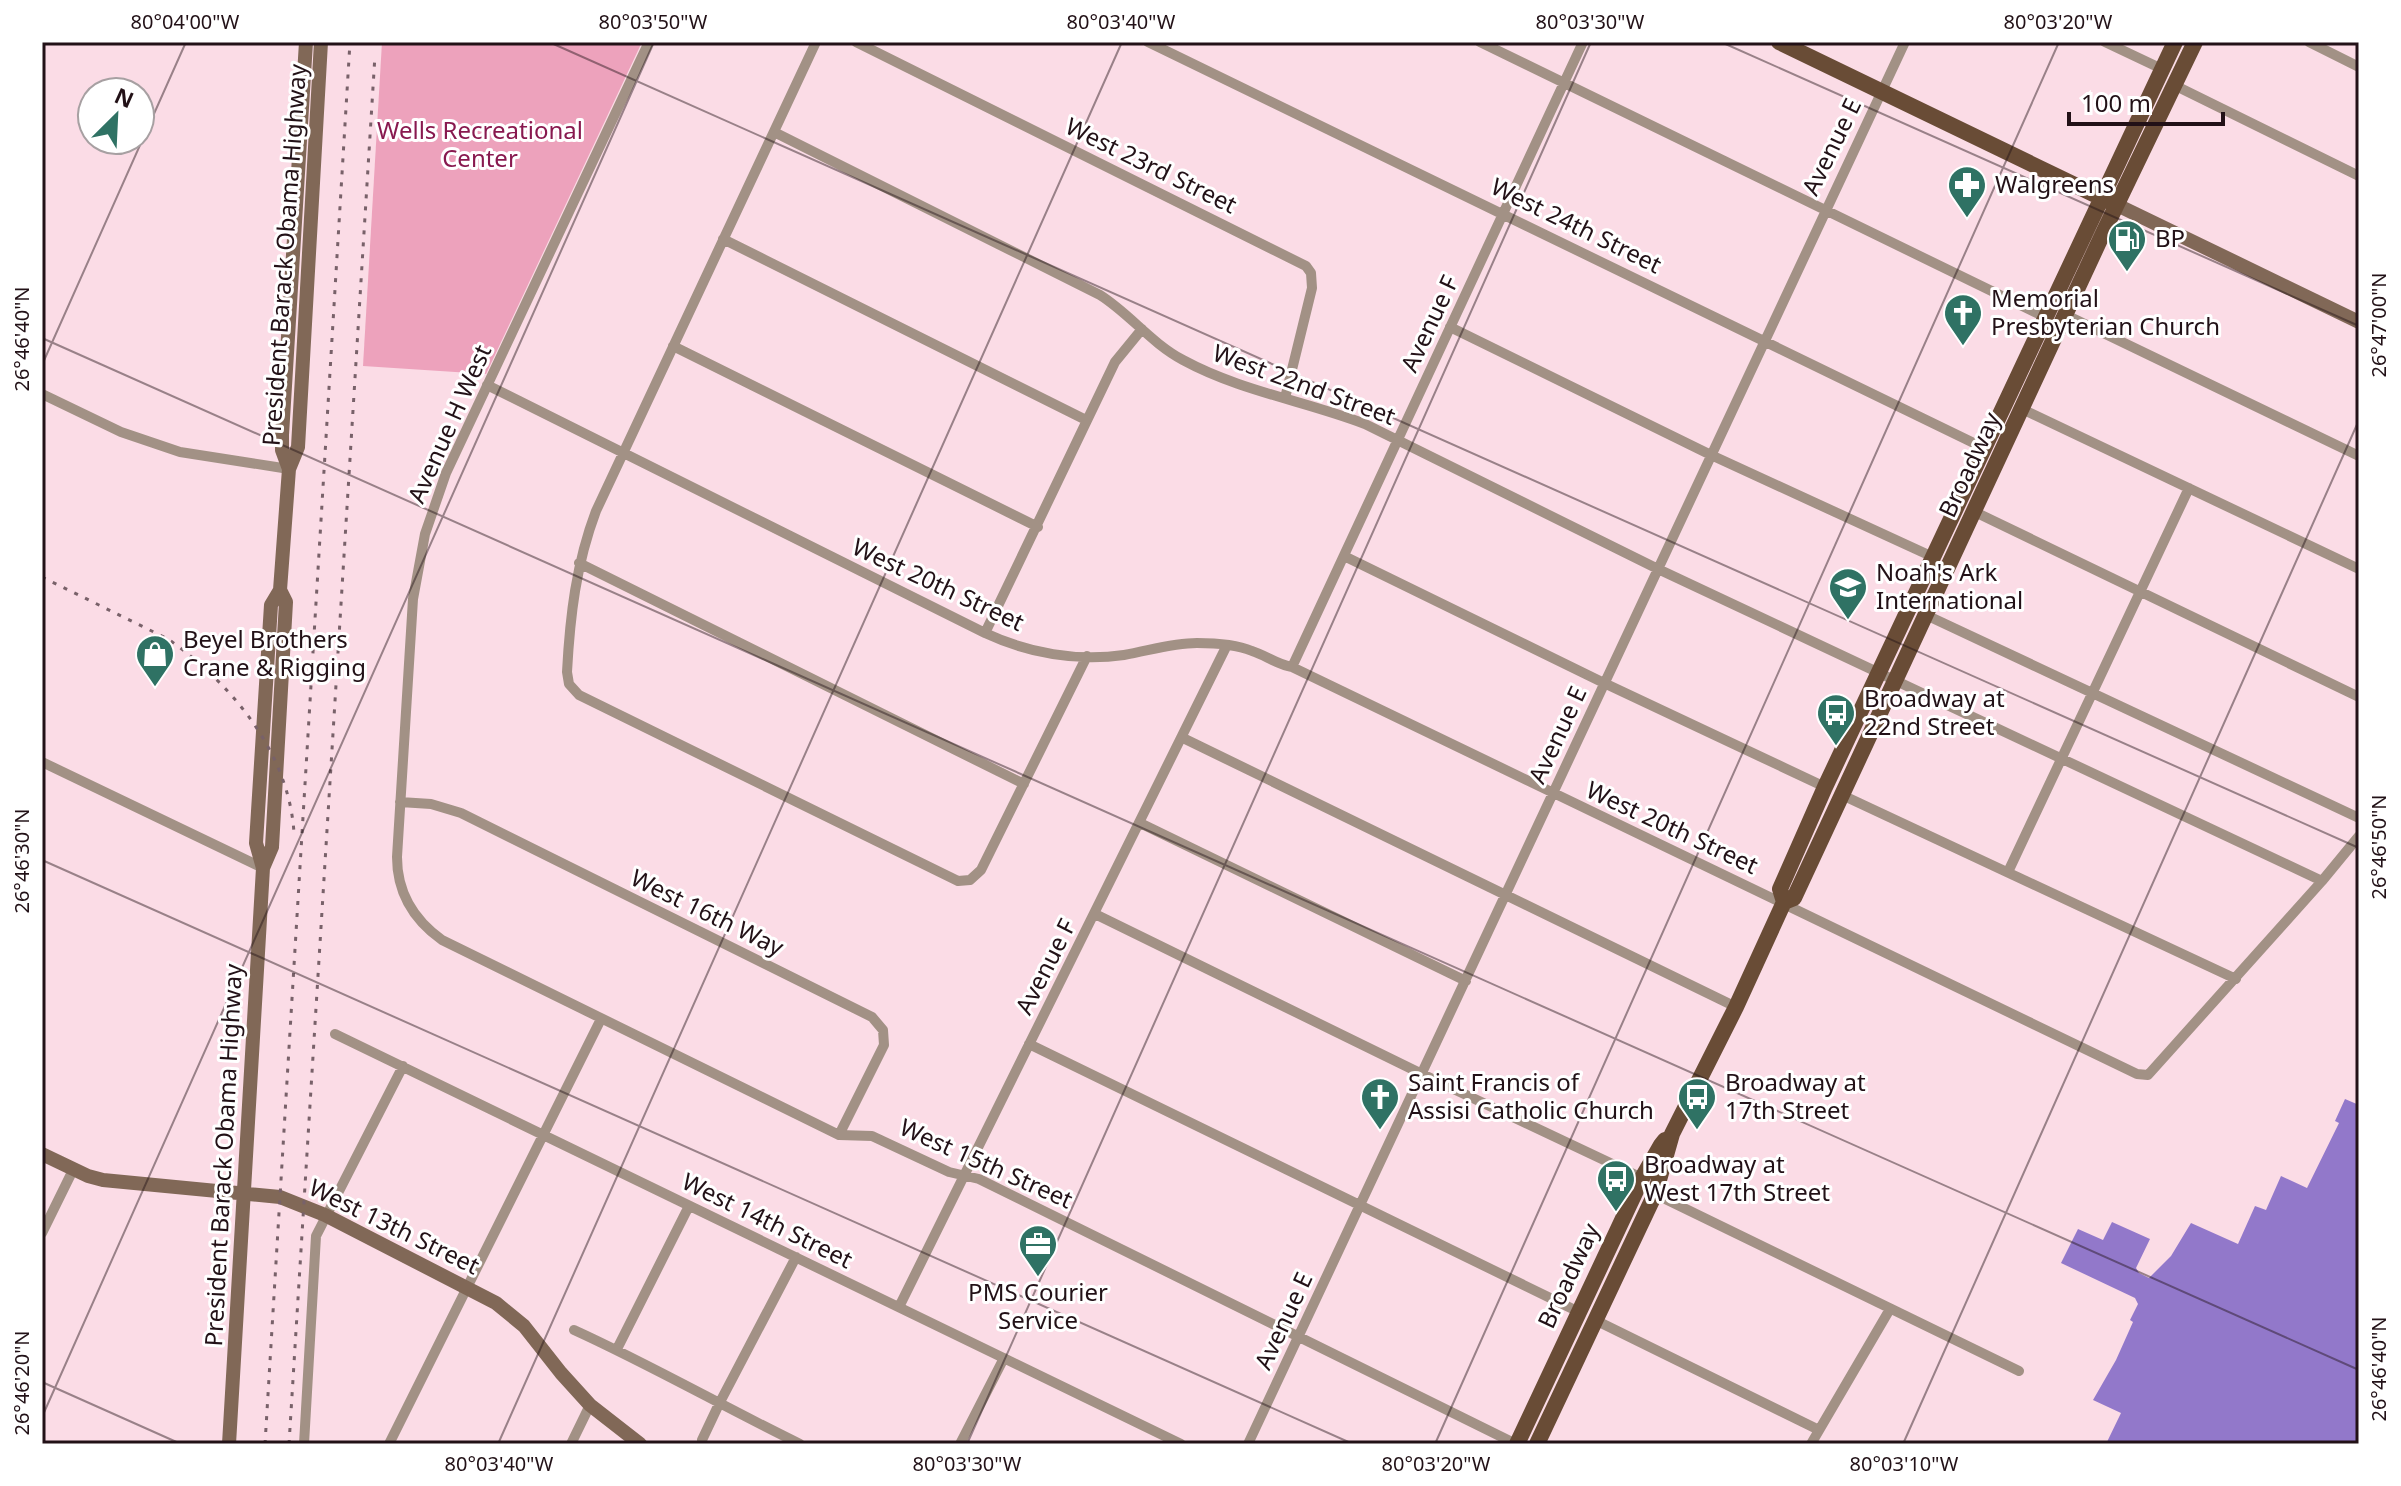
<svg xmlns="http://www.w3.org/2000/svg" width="2401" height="1486" font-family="'Noto Sans',sans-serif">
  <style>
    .green { fill: #eda2bc }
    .water { fill: #9278ca }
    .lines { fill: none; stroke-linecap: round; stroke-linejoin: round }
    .street { stroke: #a29185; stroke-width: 10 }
    .secondary { stroke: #816857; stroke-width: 14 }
    .primary { stroke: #694c36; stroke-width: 16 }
    .rail { stroke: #786169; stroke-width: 3; stroke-dasharray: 4 8; stroke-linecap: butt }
    .ticks { fill: none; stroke: #221117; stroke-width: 2; stroke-opacity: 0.45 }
    .labels { text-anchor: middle; stroke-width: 6; stroke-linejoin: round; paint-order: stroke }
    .park-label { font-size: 24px; fill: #88194f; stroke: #fff }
    .street-label { font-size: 24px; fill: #221117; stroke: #fff }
    .poi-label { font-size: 24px; fill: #221117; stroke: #fff; text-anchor: start }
    .neatline { fill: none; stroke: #221117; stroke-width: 3 }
    .ticks-label { font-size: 20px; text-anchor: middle; fill: #221117 }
  </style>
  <rect width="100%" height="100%" fill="#fbdce6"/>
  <path class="green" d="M 382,42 L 642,42 L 486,374 L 363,366 Z"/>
  <path class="water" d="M 2345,1099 L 2359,1105 L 2359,1444 L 2106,1444 L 2121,1413 L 2093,1400 L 2116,1360 L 2133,1322 L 2130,1320 L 2138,1304 L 2135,1298 L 2061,1263 L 2078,1229 L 2103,1240 L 2112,1222 L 2150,1239 L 2136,1268 L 2139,1273 L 2149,1278 L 2171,1256 L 2191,1223 L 2238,1244 L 2255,1206 L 2266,1210 L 2281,1176 L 2307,1188 L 2339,1123 L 2335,1121 Z"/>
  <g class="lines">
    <path class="street" d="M 649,42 L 446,473 L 425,534 L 413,599 L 397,857 C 397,893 414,920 442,940 L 839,1135 L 872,1136 L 949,1172 L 979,1179 L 1516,1444
      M 816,42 L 596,511 C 576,564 570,616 567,672 L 569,684 L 579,695 L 958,881 L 970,880 L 981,870 L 1087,656
      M 856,42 L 1306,266 L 1311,273 L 1312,288 L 1285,398
      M 1148,42 L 1984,448
      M 1480,42 L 2045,317
      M 2105,42 L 2162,69
      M 2309,42 L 2359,67
      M 2174,85 L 2359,176
      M 774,132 L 1100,295 C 1130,314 1151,343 1183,360 C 1240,391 1305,401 1365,424 L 1658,569 L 2322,881
      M 723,239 L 1086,420
      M 2066,315 L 2359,456
      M 1450,327 L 1711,455 L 1933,557
      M 673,346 L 1038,527
      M 487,385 L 985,633 C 1028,653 1077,662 1124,655 C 1148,651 1172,643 1197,643 C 1215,643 1235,644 1252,651 C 1265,655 1278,665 1292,667 L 2137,1074 L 2148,1075 L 2322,881 L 2359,836
      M 42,394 L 121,432 L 180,452 L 289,469
      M 2022,409 L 2359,569
      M 1975,512 L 2359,697
      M 1344,556 L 1604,683 L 1825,787
      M 579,563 L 1024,784
      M 1926,615 L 2359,818
      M 985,633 L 1115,362 L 1142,329
      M 1292,667 L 1583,42
      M 1183,738 L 1736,1007
      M 42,762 L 263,868
      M 1842,795 L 2236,979
      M 400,802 L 431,804 L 461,813 L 872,1017 L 883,1030 L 884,1045 L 839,1135
      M 1140,823 L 1466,981
      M 2008,872 L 2189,488
      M 1095,914 L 1422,1074 L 1642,1178
      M 335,1034 L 1181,1444
      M 1029,1044 L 1579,1312
      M 1655,1194 L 2019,1371
      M 42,1233 L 73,1170
      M 899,1307 L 1227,645
      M 1595,1320 L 1819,1430
      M 574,1330 C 651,1365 724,1407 800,1444
      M 617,1349 L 689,1206
      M 702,1440 L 719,1404 L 796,1257
      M 304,1444 L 316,1236 L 403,1066
      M 389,1444 L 601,1019
      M 571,1444 L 590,1405
      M 960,1444 L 1004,1358
      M 1248,1444 L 1905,42
      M 1811,1444 L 1890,1309"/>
    <path class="secondary" d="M 2117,205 L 2359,322
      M 289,469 L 282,450 L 282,435 L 306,42
      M 263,868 L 256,843 L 271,605 L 280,590 L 289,469 L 298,447 L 321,42
      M 42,1154 L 88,1176 L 103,1180 L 280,1197 L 325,1215 L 496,1303 L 524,1326 L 561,1373 L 590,1405 L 640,1444
      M 229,1444 L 263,868 L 272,847 L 286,602 L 280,590"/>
    <path class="primary" d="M 1779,42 L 2108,201
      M 1784,902 L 1780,889 L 1825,787 L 2175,42
      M 1517,1444 L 1642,1178 L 1661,1145 L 1665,1140
      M 1537,1444 L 1655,1194 L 1672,1134 L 1736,1007 L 1784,902 L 1794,898 L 2105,229 L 2195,42"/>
    <path class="rail" d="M 42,577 L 168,639 C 232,684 289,753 294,833
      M 265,1444 L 350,42
      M 289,1444 L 375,55"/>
  </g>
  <path class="ticks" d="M 549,42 L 2359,848M 1721,42 L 2359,326M 42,338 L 2359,1370M 42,365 L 186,42M 42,860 L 1353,1444M 42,1382 L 181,1444M 42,1417 L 654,42M 498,1444 L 1122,42M 967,1444 L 1591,42M 1435,1444 L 2059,42M 1903,1444 L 2359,420"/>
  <defs>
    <g id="pharmacy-pin" transform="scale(2)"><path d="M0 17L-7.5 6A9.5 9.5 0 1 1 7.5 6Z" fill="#2f7264" stroke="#fff"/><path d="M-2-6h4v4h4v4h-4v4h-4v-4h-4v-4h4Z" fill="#fff"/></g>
    <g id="fuel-pin" transform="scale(2)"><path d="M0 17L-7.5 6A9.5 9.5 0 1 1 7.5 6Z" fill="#2f7264" stroke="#fff"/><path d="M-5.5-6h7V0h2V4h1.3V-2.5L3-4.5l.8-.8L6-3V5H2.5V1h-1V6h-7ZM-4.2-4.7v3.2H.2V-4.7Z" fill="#fff"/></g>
    <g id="church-pin" transform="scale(2)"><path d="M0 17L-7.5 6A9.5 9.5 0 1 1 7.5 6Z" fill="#2f7264" stroke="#fff"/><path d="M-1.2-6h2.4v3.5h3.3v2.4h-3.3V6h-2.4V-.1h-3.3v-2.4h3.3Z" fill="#fff"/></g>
    <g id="school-pin" transform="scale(2)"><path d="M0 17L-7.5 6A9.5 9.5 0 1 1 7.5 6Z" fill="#2f7264" stroke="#fff"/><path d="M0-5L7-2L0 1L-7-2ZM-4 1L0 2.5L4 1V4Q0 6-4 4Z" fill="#fff"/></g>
    <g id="shop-pin" transform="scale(2)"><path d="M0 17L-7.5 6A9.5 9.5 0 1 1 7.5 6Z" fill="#2f7264" stroke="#fff"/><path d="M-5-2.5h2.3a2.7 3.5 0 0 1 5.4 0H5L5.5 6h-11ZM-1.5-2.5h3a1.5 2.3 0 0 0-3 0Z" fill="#fff"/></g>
    <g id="bus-pin" transform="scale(2)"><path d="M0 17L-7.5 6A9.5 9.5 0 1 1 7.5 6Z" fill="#2f7264" stroke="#fff"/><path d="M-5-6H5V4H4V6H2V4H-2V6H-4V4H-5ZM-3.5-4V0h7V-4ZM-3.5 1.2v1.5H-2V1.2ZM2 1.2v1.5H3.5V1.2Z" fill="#fff"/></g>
    <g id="office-pin" transform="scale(2)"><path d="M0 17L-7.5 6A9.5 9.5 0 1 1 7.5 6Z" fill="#2f7264" stroke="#fff"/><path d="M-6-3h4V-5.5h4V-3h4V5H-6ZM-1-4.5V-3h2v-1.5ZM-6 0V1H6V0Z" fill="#fff"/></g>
  </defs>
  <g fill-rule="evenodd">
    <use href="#pharmacy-pin" x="1967" y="185"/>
    <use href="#fuel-pin" x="2127" y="239"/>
    <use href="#church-pin" x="1963" y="313"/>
    <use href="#school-pin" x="1848" y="587"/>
    <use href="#shop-pin" x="155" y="654"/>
    <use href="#bus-pin" x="1836" y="713"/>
    <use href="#church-pin" x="1380" y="1097"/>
    <use href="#bus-pin" x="1697" y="1097"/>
    <use href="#bus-pin" x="1616" y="1179"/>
    <use href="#office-pin" x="1038" y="1244"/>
  </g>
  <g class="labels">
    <g class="park-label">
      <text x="480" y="139">Wells Recreational<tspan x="480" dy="28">Center</tspan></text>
    </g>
    <g class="street-label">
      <text transform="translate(1832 147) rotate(-64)" y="8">Avenue E</text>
      <text transform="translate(1151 166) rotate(26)" y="8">West 23rd Street</text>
      <text transform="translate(1576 226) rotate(26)" y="8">West 24th Street</text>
      <text transform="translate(285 255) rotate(-86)" y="8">President Barack Obama Highway</text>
      <text transform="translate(1430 324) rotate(-65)" y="8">Avenue F</text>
      <text transform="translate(1304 385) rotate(20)" y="8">West 22nd Street</text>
      <text transform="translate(450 424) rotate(-66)" y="8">Avenue H West</text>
      <text transform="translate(1970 465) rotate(-65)" y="8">Broadway</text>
      <text transform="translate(938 585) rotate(25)" y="8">West 20th Street</text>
      <text transform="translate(1558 735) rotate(-65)" y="8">Avenue E</text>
      <text transform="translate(1672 828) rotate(25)" y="8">West 20th Street</text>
      <text transform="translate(707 913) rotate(26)" y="8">West 16th Way</text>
      <text transform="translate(1046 967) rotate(-63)" y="8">Avenue F</text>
      <text transform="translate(224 1155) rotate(-87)" y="8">President Barack Obama Highway</text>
      <text transform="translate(986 1164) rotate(24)" y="8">West 15th Street</text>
      <text transform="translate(767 1221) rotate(26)" y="8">West 14th Street</text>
      <text transform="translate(394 1227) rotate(26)" y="8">West 13th Street</text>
      <text transform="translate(1569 1276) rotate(-65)" y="8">Broadway</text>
      <text transform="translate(1284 1321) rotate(-65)" y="8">Avenue E</text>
    </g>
    <g class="poi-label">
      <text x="1995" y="193">Walgreens</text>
      <text x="2155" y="247">BP</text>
      <text x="1991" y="307">Memorial<tspan x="1991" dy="28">Presbyterian Church</tspan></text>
      <text x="1876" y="581">Noah's Ark<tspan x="1876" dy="28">International</tspan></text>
      <text x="183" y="648">Beyel Brothers<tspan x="183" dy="28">Crane &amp; Rigging</tspan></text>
      <text x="1864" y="707">Broadway at<tspan x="1864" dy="28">22nd Street</tspan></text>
      <text x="1408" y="1091">Saint Francis of<tspan x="1408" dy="28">Assisi Catholic Church</tspan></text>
      <text x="1725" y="1091">Broadway at<tspan x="1725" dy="28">17th Street</tspan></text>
      <text x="1644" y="1173">Broadway at<tspan x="1644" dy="28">West 17th Street</tspan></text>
      <text x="1038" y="1301" text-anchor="middle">PMS Courier<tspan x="1038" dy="28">Service</tspan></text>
    </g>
  </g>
  <rect width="2401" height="1486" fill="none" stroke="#ffffff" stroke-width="88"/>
  <g transform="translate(116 116) rotate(24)"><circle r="38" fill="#ffffff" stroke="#a7a0a2" stroke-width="2"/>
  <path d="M0-6L14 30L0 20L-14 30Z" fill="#2f7264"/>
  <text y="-12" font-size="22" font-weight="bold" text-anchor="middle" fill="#221117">N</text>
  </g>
  <path d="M2069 112v12h154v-12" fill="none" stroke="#221117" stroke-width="4"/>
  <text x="2081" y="112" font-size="24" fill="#221117" stroke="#ffffff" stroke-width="6" paint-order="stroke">100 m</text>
  <rect x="44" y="44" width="2313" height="1398" class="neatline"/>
  <g class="ticks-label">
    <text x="185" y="29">80°04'00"W</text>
    <text x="653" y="29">80°03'50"W</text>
    <text x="1121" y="29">80°03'40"W</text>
    <text x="1590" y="29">80°03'30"W</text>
    <text x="2058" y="29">80°03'20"W</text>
    <text transform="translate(2379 325) rotate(-90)" y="7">26°47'00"N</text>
    <text transform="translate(22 339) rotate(-90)" y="7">26°46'40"N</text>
    <text transform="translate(2379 847) rotate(-90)" y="7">26°46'50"N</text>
    <text transform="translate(22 861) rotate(-90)" y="7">26°46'30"N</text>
    <text transform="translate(2379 1369) rotate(-90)" y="7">26°46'40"N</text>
    <text transform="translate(22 1383) rotate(-90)" y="7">26°46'20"N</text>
    <text x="499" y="1471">80°03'40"W</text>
    <text x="967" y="1471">80°03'30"W</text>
    <text x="1436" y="1471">80°03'20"W</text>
    <text x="1904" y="1471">80°03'10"W</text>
  </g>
</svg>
